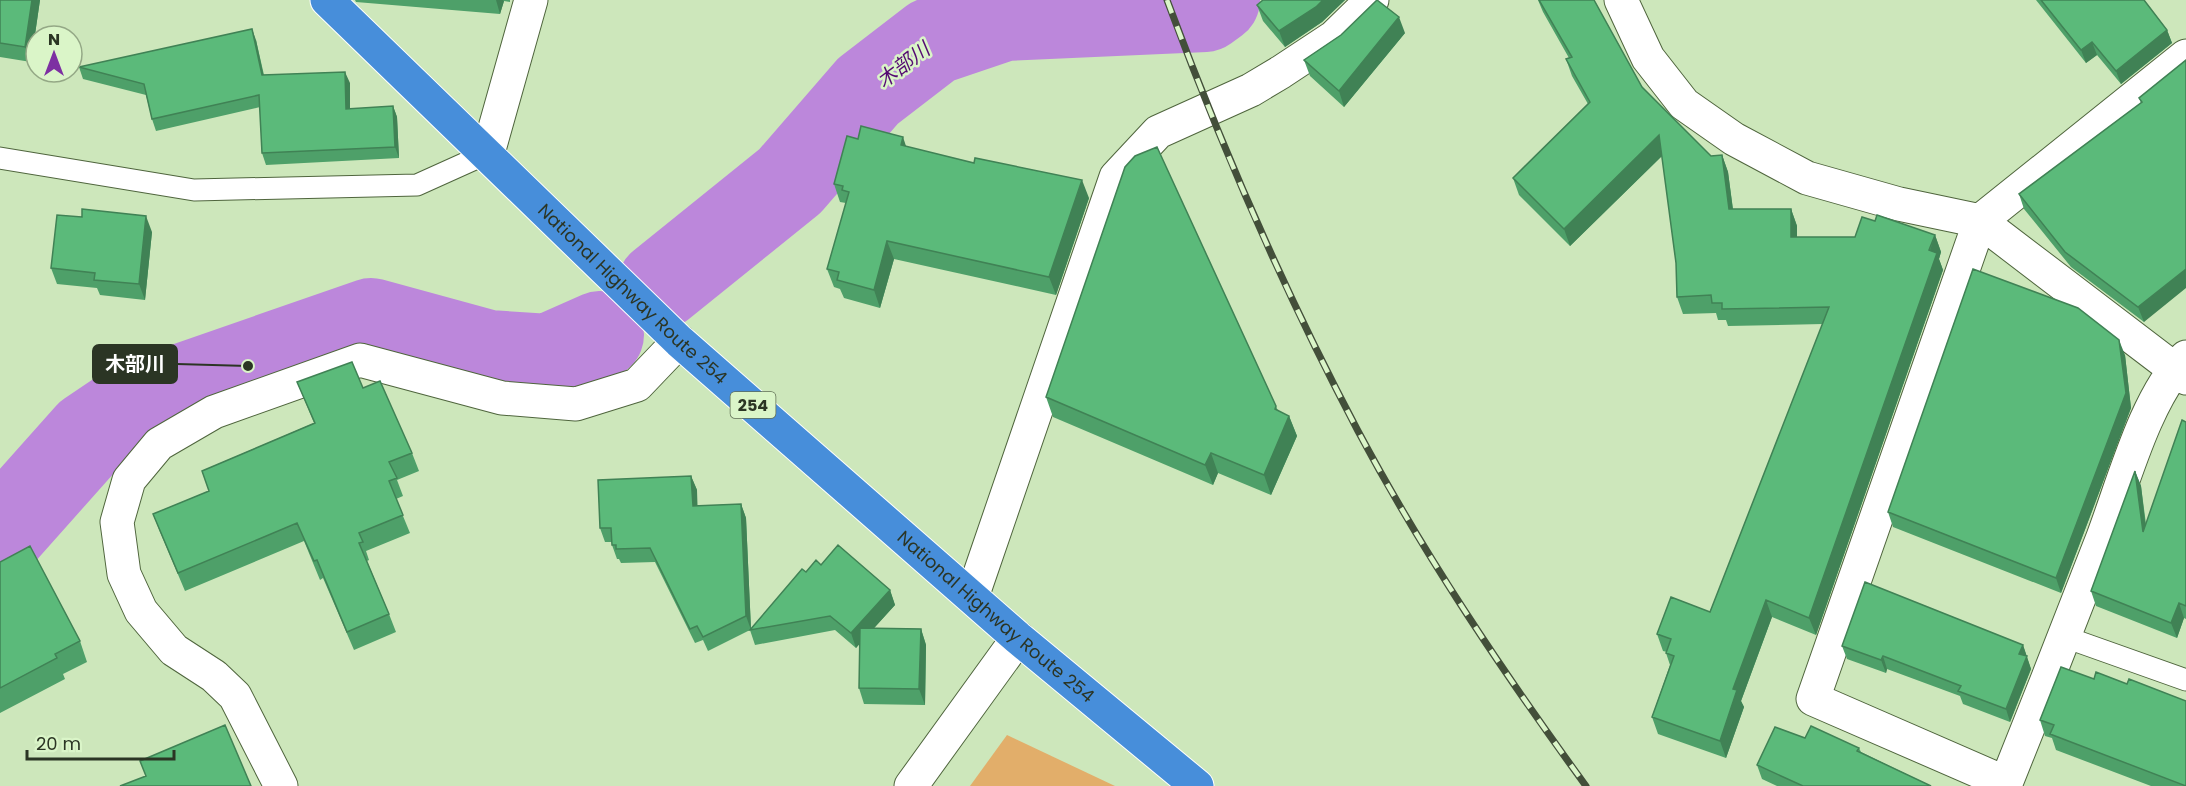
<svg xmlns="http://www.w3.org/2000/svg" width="2186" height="786" font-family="Poppins,'Noto Sans JP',sans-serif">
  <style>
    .green { fill: #e2ae6a }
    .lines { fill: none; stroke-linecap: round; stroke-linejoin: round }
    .river { stroke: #bc87db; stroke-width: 88 }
    .lane-casing { stroke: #4f653d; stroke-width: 23 }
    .street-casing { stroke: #4f653d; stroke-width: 35 }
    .highway-casing { stroke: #fff; stroke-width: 35 }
    .lane { stroke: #fff; stroke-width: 21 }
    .street { stroke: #fff; stroke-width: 33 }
    .highway { stroke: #478eda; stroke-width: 33 }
    .rail-casing { stroke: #434f3a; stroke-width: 7 }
    .rail { stroke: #daf5c8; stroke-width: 4.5; stroke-dasharray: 14; stroke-linecap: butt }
    .wall { fill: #4ea069 }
    .shaded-wall { fill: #408255 }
    .building { fill: #5bba7a; stroke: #408255; stroke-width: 1.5 }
    .labels { text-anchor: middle; stroke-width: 5; stroke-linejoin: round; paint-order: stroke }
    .shield { fill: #daf5c8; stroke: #606f55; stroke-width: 1.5 }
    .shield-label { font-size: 16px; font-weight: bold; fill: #2b3524 }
    .street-label { font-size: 18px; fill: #2b3524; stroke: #daf5c8 }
    .water-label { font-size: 20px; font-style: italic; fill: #540a72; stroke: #daf5c8 }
    .leader { fill: none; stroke: #2b3524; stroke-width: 2 }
    .callout-dot { fill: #2b3524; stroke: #daf5c8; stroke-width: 2 }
    .callout { fill: #2b3524; stroke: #2b3524; stroke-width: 2 }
    .callout-label { font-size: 20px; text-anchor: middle; font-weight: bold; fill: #fff }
  </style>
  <rect width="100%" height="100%" fill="#cde7bb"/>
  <path class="green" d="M 1007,735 L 1115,786 L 970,786 Z"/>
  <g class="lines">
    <path class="river" d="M 661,285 L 790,181 L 868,91 L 933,41 L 1004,17 L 1205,8 L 1216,0
      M 0,535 L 89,435 L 135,404 L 371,322 L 488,354 L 548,358 L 600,335"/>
    <g class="lane-casing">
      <path id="lane" d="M 0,158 L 194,190 L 417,185 L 488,153
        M 2065,637 L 2186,680"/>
    </g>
    <g class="street-casing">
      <path id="street" d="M 1621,0 L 1648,58 L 1684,104 L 1734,139 L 1807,178 L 1899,204 L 1980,221 L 2186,378
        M 2186,56 L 1980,221 L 1813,699 L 2006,783 C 2039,701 2071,620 2103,537 C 2123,484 2146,396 2186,357
        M 488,153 L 531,0
        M 972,597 L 1116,177 L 1158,132 L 1251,90 L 1281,72 L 1334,37 L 1372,0
        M 281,786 L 235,696 L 214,676 L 174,650 L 141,611 L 124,574 L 117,522 L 129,480 L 159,444 L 214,412 L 360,360 L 502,398 L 576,404 L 637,385 L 679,341
        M 911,786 L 1018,638"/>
    </g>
    <g class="highway-casing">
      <g id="highway">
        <path id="s1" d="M 327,0 L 679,341 L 1018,638 L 1197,786"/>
      </g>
    </g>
    <use href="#lane" class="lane"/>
    <use href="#street" class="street"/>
    <use href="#highway" class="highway"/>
    <g class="rail-casing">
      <path id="rail" d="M 1167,0 C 1222,148 1284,291 1358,431 C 1424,555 1503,672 1586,786"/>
    </g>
    <use href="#rail" class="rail"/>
  </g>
  <path class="wall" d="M 0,0 L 40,0 L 31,62 L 0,57 Z
    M 355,0 L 510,0 L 510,2 L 504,1 L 500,14 L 356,2 Z
    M 1263,0 L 1345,0 L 1322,22 L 1285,47 L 1263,21 L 1257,5 Z
    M 1538,0 L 1594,0 L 1642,87 L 1711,156 L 1722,155 L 1728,172 L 1733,209 L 1791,209 L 1797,226 L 1797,237 L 1855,237 L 1875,221 L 1935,235 L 1941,252 L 1939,259 L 1943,270 L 1816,635 L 1772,617 L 1741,701 L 1744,707 L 1726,758 L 1658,734 L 1652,717 L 1670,665 L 1666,653 L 1667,652 L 1663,651 L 1657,634 L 1710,612 L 1823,324 L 1728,326 L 1726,320 L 1718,320 L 1716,313 L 1683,314 L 1677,297 L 1676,263 L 1662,156 L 1570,246 L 1519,195 L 1513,178 L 1588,104 L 1572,76 L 1566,59 L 1569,58 L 1543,12 Z
    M 2036,0 L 2144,0 L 2167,30 L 2172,43 L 2121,84 L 2097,55 L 2086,63 Z
    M 1405,33 L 1344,107 L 1310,76 L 1304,60 L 1341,35 Z
    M 256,40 L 264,75 L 350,83 L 350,109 L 393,106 L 397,117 L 399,158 L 266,165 L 262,153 L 260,107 L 156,131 L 152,119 L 146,95 L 83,79 L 79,67 Z
    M 2186,60 L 2144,322 L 2071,267 L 2024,209 L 2019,194 L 2141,103 L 2139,98 Z
    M 858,139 L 906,147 L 1089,198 L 1056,295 L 894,259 L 880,308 L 844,298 L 840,289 L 834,287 L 827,269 L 846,203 L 840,202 L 834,184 Z
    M 152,232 L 145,300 L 100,295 L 97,288 L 57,284 L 51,268 Z
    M 2125,355 L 2131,408 L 2061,593 L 1893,527 L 1888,512 Z
    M 297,382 L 363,388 L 412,453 L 419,471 L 397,480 L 403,496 L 396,499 L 410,533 L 366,551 L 369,560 L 367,561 L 389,614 L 396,632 L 354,650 L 323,578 L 320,580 L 304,541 L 185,591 L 160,532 L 153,514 L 209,491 L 202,471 L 314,423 Z
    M 1046,397 L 1276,406 L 1278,411 L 1289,416 L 1297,436 L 1271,495 L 1218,473 L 1213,485 L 1053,417 Z
    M 2186,422 L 2186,619 L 2184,618 L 2177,638 L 2096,606 L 2091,591 L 2135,471 L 2141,486 L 2146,524 Z
    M 691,476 L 697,490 L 697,506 L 741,504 L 746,518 L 751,629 L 806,572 L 821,565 L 890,590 L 895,605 L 874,628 L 921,629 L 926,645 L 925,705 L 864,704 L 859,688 L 859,644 L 856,648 L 835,630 L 755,645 L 750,630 L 708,651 L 703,640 L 695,643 L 655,562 L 621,563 L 619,559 L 617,559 L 612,545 L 612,542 L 605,542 L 600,528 Z
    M 0,562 L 80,641 L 87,662 L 63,674 L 65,679 L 0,713 Z
    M 2023,645 L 2031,669 L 2010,722 L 1963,704 L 1960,696 L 1887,669 L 1886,673 L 1847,659 L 1842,646 Z
    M 2061,667 L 2186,786 L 2151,786 L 2056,750 L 2052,738 L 2045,736 L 2040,720 Z
    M 1805,738 L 1859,748 L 1861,752 L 1931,786 L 1777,786 L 1762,779 L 1757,765 Z"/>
  <path class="shaded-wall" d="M 32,0 L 40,0 L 31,62 L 25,47 Z
    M 496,0 L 503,0 L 504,1 L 500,14 Z
    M 1323,0 L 1345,0 L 1322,22 L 1285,47 L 1279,31 Z
    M 1399,17 L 1405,33 L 1344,107 L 1339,91 Z
    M 252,29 L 256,40 L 266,87 L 262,75 Z
    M 2167,30 L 2172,43 L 2121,84 L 2116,71 Z
    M 2092,42 L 2097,55 L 2086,63 L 2081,50 Z
    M 345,72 L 350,83 L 350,120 L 346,109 Z
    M 393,106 L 397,117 L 399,158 L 395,147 Z
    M 1659,135 L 1666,152 L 1570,246 L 1564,229 Z
    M 903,137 L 909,155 L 901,145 Z
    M 1722,155 L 1728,172 L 1735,226 L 1729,209 Z
    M 1082,180 L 1089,198 L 1056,295 L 1049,277 Z
    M 1791,209 L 1797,226 L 1797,254 L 1791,237 Z
    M 146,216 L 152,232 L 145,300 L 139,284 Z
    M 1935,235 L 1941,252 L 1939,259 L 1943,270 L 1816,635 L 1809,618 Z
    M 887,241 L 894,259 L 880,308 L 874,290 Z
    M 2186,269 L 2186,288 L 2144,322 L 2138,307 Z
    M 2119,340 L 2125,355 L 2131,408 L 2061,593 L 2056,578 Z
    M 1289,416 L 1297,436 L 1271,495 L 1264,475 Z
    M 1211,453 L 1218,473 L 1213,485 L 1205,465 Z
    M 2135,471 L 2141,486 L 2148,547 L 2143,532 Z
    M 691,476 L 697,490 L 698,521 L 693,506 Z
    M 741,504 L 746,518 L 751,630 L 746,616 Z
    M 890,590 L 895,605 L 856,648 L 851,633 Z
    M 1766,600 L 1772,617 L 1741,701 L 1744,707 L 1726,758 L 1720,741 L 1733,689 Z
    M 2179,603 L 2184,618 L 2177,638 L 2171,623 Z
    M 921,629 L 926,645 L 925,705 L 919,689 Z
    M 2023,645 L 2031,669 L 2010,722 L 2006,709 L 2019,654 Z
    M 1883,656 L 1887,669 L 1886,673 L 1881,660 Z"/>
  <path class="building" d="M 0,0 L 32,0 L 25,47 L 0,43 Z
    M 1263,0 L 1323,0 L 1316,7 L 1279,31 L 1257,5 Z
    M 1377,0 L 1399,17 L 1339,91 L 1304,60 L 1341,35 Z
    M 1539,0 L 1594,0 L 1642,87 L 1711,156 L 1722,155 L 1729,209 L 1791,209 L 1791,237 L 1855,237 L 1862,217 L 1875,221 L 1877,215 L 1935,235 L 1929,250 L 1937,253 L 1809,618 L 1766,600 L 1733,689 L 1737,690 L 1720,741 L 1652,717 L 1674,656 L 1666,653 L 1671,639 L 1657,634 L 1671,597 L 1710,612 L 1829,307 L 1722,309 L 1722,303 L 1712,303 L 1711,295 L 1677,297 L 1676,263 L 1659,135 L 1564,229 L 1513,178 L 1590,102 L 1566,59 L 1572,57 Z
    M 2041,0 L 2144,0 L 2167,30 L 2116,71 L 2092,42 L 2081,50 Z
    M 252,29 L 262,75 L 345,72 L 346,109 L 393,106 L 395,147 L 262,153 L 259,95 L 152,119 L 144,84 L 79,67 Z
    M 2186,60 L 2186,269 L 2138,307 L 2065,252 L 2019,194 L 2142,102 L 2139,98 Z
    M 861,126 L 903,137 L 901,145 L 974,163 L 975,158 L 1082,180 L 1049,277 L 887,241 L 874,290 L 837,280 L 839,272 L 827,269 L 849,192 L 842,190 L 843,186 L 834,184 L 847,136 L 858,139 Z
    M 1157,147 L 1276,406 L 1275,409 L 1289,416 L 1264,475 L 1211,453 L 1205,465 L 1046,397 L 1125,167 L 1135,156 Z
    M 82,209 L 146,216 L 139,284 L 94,280 L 95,273 L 51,268 L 57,215 L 82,217 Z
    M 1973,269 L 2078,308 L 2119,340 L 2126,393 L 2056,578 L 1888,512 Z
    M 352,362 L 363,388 L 380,381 L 412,453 L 389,462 L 397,478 L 389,481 L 403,515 L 359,533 L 363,542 L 359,543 L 389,614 L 347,632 L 317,560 L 314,561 L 297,523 L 178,573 L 153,514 L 209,491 L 202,471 L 315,423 L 297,382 Z
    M 2182,420 L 2186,422 L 2186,606 L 2179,603 L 2171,623 L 2091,591 L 2135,471 L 2143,532 Z
    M 691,476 L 693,506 L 741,504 L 746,616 L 703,637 L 697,626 L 690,629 L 650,548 L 616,549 L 616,545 L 612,545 L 611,528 L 600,528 L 598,480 Z
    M 838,545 L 890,590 L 851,633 L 830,616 L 750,630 L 802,569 L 806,572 L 816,560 L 821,565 Z
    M 30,546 L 80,641 L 55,654 L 57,658 L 0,688 L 0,562 Z
    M 1865,582 L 2023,645 L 2019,654 L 2027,656 L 2006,709 L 1958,691 L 1961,686 L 1883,656 L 1881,660 L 1842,646 Z
    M 860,628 L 921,629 L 919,689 L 859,688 Z
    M 2061,667 L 2094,679 L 2096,672 L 2127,684 L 2129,679 L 2186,701 L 2186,786 L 2050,734 L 2054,725 L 2040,720 Z
    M 225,725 L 251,786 L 120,786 L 146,776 L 140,761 Z
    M 1811,726 L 1859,748 L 1857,751 L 1931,786 L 1803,786 L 1757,765 L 1775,727 L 1805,738 Z"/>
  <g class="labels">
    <rect class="shield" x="730.5" y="392" width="45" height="26" rx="4.5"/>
    <g class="shield-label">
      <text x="753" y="411">254</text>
    </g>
    <g class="street-label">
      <text dy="6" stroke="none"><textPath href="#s1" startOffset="424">National Highway Route 254</textPath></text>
      <text dy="6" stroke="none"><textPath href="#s1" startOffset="910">National Highway Route 254</textPath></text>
    </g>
    <g class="water-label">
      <text transform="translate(903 65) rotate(-37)" y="7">木部川</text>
    </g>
  </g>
  <path class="leader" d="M248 366L177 364"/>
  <circle class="callout-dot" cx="248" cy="366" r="6"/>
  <rect class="callout" x="93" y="345" width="84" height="38" rx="6"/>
  <g class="callout-label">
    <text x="135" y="371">木部川</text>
  </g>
  <g transform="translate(54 54)"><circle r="28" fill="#daf5c8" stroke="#94a886" stroke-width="1.5"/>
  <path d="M0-4.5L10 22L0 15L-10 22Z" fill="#7d30a2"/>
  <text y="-9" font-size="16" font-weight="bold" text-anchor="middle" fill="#2b3524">N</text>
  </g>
  <path d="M27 750v9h147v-9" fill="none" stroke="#2b3524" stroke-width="3"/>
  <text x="36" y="750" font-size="18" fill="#2b3524" stroke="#daf5c8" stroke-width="4.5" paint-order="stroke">20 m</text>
</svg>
